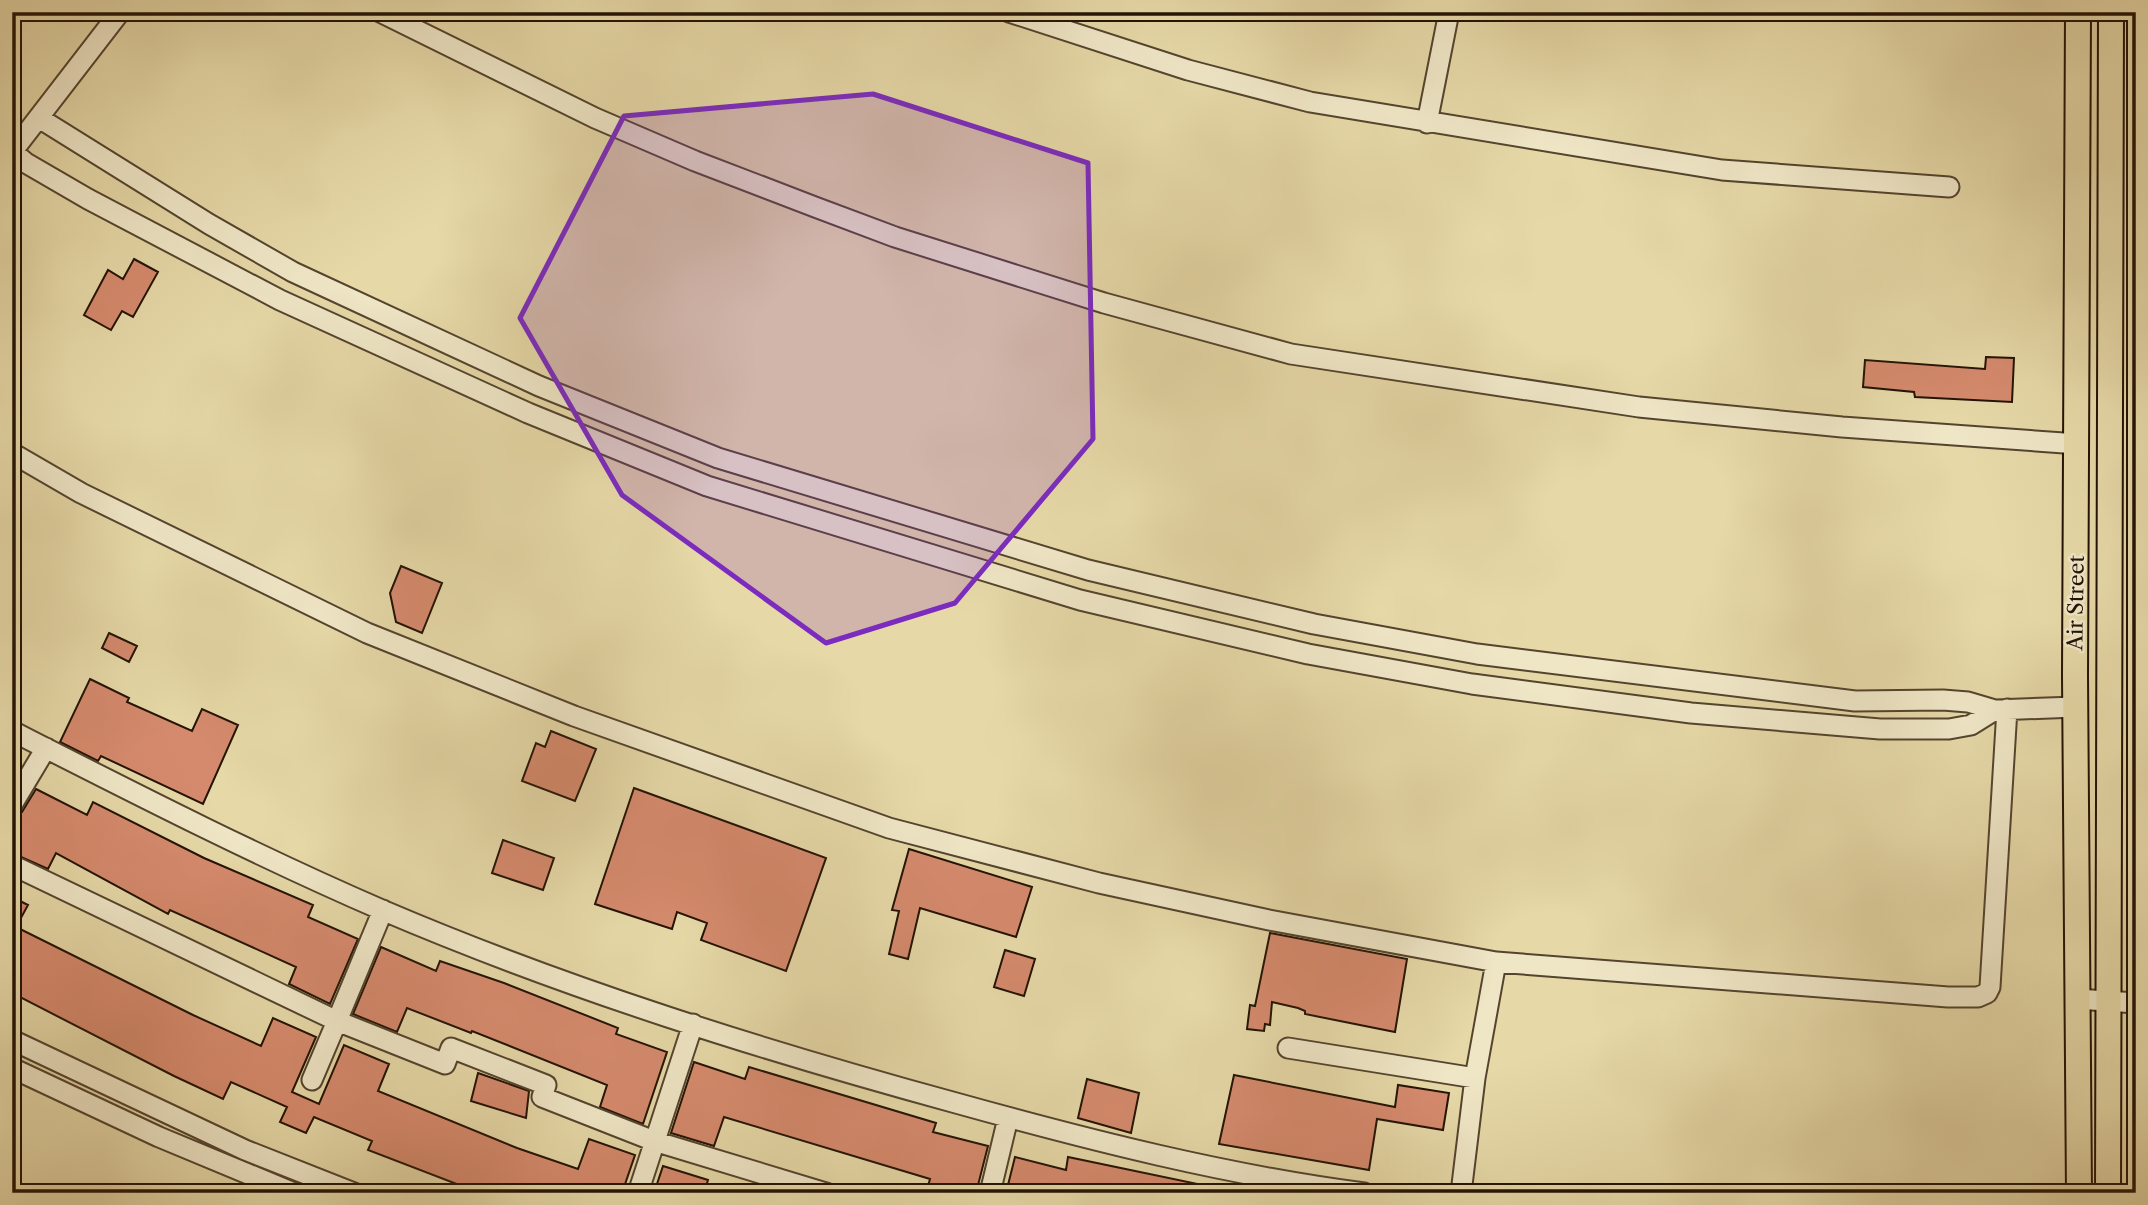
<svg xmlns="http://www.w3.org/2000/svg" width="2148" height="1205" font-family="'Libre Caslon Text',serif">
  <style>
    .building { fill: #d58a6d; stroke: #231305; stroke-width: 2 }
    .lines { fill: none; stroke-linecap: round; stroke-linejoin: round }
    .minor-casing { stroke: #54442e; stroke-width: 23 }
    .major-casing { stroke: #231305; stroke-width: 28 }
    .minor { stroke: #efe6c6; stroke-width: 19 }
    .major { stroke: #e6d8a7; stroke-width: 24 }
    .marked { fill: #7b2cbf; fill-opacity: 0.2; stroke: #7b2cbf; stroke-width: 5; stroke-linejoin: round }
    .labels { text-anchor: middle; stroke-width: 5; stroke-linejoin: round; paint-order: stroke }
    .street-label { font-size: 21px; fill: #231305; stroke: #efe6c6 }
  </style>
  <rect width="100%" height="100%" fill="#e6d8a7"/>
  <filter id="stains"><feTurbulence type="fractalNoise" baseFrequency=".00286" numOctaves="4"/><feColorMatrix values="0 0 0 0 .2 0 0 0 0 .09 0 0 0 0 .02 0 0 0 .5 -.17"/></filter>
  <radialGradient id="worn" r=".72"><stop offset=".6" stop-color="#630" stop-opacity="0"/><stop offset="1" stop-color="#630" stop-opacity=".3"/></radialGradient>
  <path class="building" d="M 134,259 L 158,272 L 133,317 L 122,311 L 111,330 L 84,315 L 108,270 L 123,279 Z
    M 1986,357 L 2014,358 L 2012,402 L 1915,397 L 1914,392 L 1863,387 L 1865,360 L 1985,369 Z
    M 401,566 L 442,583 L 422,633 L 396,622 L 390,593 Z
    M 109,633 L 137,646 L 129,662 L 102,648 Z
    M 90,679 L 129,698 L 127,702 L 192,731 L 202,709 L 238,725 L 203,804 L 101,756 L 98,761 L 60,742 Z
    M 551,731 L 596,749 L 575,801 L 522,781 L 536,743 L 545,747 Z
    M 634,788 L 826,858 L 786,971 L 701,940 L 707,923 L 677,912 L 672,929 L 595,904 Z
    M 36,789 L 87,815 L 93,802 L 204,858 L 313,905 L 308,917 L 358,939 L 330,1004 L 289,984 L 296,967 L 170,910 L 168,914 L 56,853 L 48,869 L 12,853 L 12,817 L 22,812 Z
    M 503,840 L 554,858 L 543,890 L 492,873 Z
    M 909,849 L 1032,887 L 1016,937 L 920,908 L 908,959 L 889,954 L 899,911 L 892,910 Z
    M 12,897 L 28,905 L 16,927 L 193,1015 L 261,1046 L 273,1018 L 316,1037 L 292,1092 L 319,1104 L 344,1045 L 389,1064 L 378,1091 L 517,1148 L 578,1169 L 589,1139 L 635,1155 L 622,1193 L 480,1193 L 368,1150 L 372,1141 L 314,1117 L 306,1133 L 280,1122 L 287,1107 L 231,1082 L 223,1099 L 174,1076 L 12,993 Z
    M 1270,933 L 1407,959 L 1395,1032 L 1305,1014 L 1305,1011 L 1298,1008 L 1272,1002 L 1270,1025 L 1265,1024 L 1264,1031 L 1247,1029 L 1250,1005 L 1255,1006 Z
    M 381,947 L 436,971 L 440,961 L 504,983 L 618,1028 L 616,1034 L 667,1052 L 643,1124 L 600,1107 L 607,1085 L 472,1031 L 471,1033 L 407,1008 L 397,1032 L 353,1014 Z
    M 1005,950 L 1035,959 L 1024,996 L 994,987 Z
    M 694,1062 L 745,1079 L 749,1067 L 936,1123 L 933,1132 L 988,1146 L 976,1193 L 926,1193 L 930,1179 L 724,1117 L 714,1146 L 671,1133 Z
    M 478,1073 L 529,1091 L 526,1118 L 471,1101 Z
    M 1234,1075 L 1395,1107 L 1398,1085 L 1449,1093 L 1443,1130 L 1377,1119 L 1369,1170 L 1219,1144 Z
    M 1087,1079 L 1139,1093 L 1131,1133 L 1078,1118 Z
    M 1015,1157 L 1066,1170 L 1068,1157 L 1212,1187 L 1212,1193 L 1006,1193 Z
    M 663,1166 L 708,1180 L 704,1193 L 654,1193 Z"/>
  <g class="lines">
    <g class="minor-casing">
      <path id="minor" d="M 380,12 L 595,118 L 695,161 L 815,207 L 895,237 L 1104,303 L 1291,354 L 1639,407 L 1842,427 L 2078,444
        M 1009,12 L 1188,70 L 1310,102 L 1722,170 L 1949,187
        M 39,118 L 209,224 L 293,272 L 539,386 L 718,458 L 1088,570 L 1314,624 L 1477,654 L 1855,701 L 1943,700 L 1968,702 L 1995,710 L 2076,707
        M 1427,123 L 1449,12
        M 12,152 L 120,12
        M 13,152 L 26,163 L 88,199 L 280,300 L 528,413 L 707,486 L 1080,600 L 1308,654 L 1472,684 L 1691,713 L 1880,729 L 1949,729 L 1971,725 L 1995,710
        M 12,453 L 81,493 L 367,633 L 574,716 L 889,828 L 1099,883 L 1269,920 L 1496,962 L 1948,997 L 1978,997 L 1987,993 L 1990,987 L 2007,709
        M 12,731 C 134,793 257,856 382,910 C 567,989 762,1050 956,1103 C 1089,1140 1226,1175 1364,1193
        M 12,805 L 46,748
        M 12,865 L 337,1021 L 383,910
        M 2077,999 L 2136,1003
        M 12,1040 L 245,1150 L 354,1193
        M 1288,1048 L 1475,1078
        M 12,1068 L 159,1137 L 294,1193
        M 312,1080 L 337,1021 L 445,1064 L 451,1048 L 546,1085 L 542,1097 L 654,1141 L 826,1193
        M 638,1193 L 693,1024
        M 990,1193 L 1008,1118
        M 1461,1193 L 1475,1078 L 1496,962"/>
    </g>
    <g class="major-casing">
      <path id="major" d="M 2078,12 L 2075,676 L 2079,1193
        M 2108,1193 L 2111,12"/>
    </g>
    <use href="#minor" class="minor"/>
    <use href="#major" class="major"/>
  </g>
  <path class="marked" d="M 873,94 L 1088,163 L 1093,439 L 955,603 L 826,643 L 622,495 L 520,318 L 624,116 Z"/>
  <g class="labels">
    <g class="street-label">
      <text transform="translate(2076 603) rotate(-89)" y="7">Air Street</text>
    </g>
  </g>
  <rect width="2148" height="1205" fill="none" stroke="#e6d8a7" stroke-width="42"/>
  <rect x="14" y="14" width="2120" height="1177" fill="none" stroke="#231305" stroke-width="3.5"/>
  <rect x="21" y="21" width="2106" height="1163" fill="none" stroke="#231305" stroke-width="2"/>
  <rect width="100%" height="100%" filter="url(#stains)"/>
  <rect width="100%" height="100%" fill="url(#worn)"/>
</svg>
